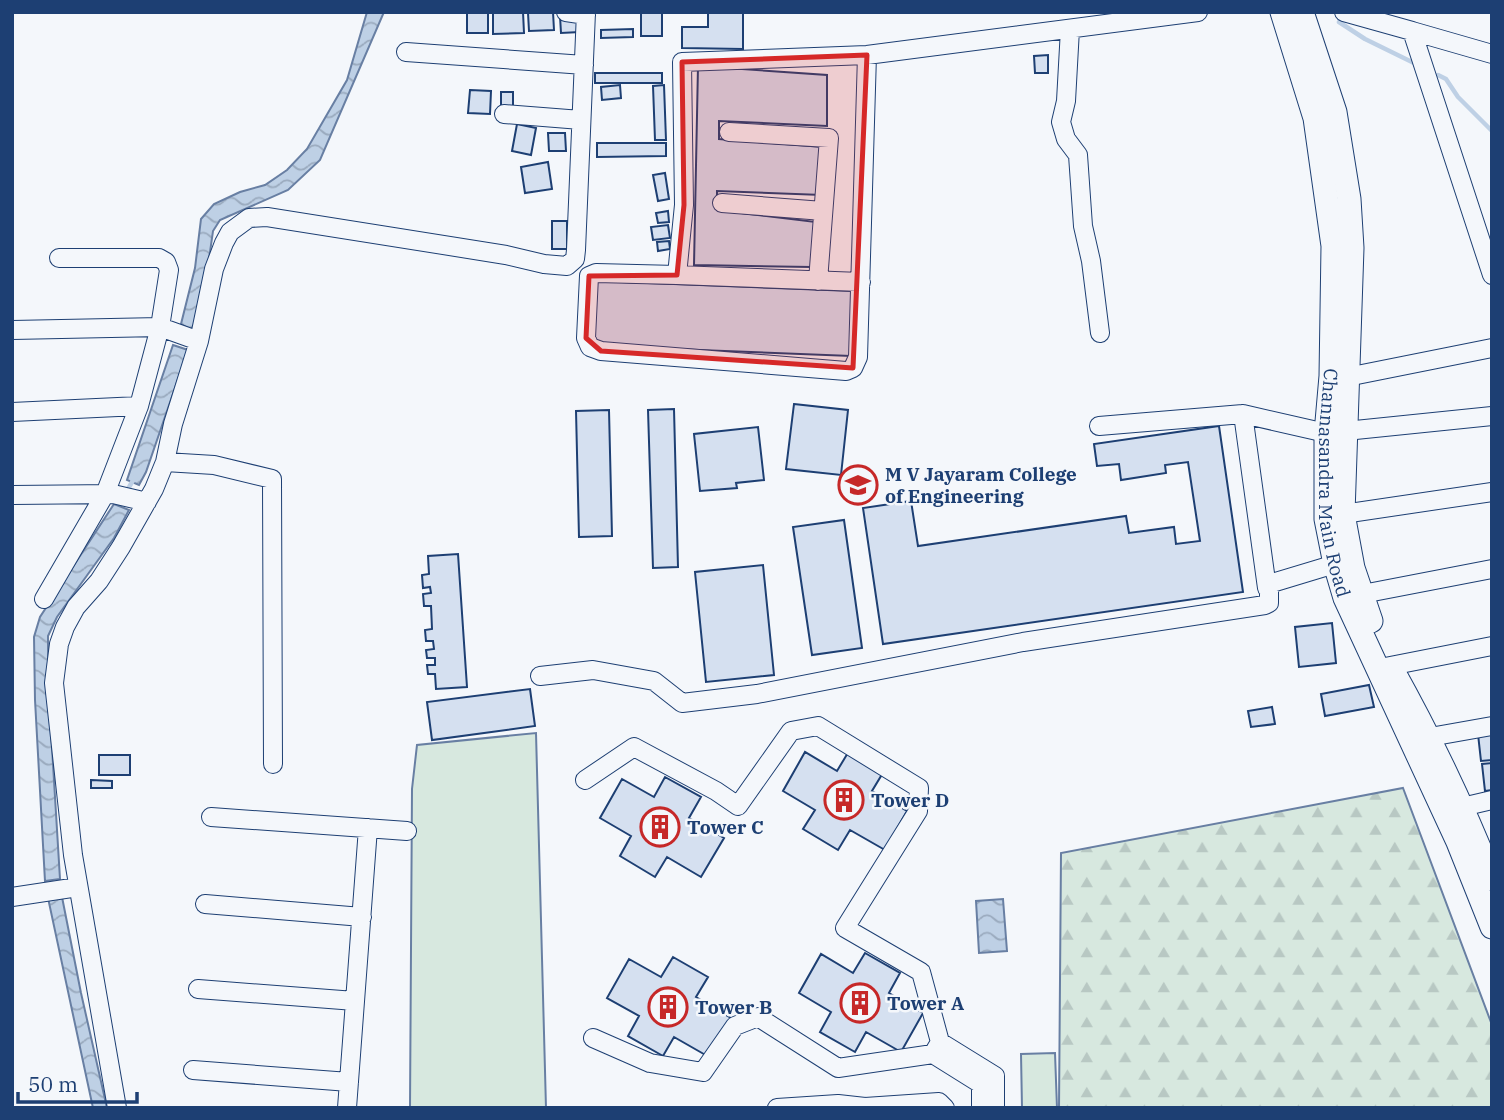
<svg xmlns="http://www.w3.org/2000/svg" width="1504" height="1120" font-family="'IBM Plex Serif',serif">
  <style>
    .grass { fill: #d7e8df; stroke: #687fa3; stroke-width: 2 }
    .forest { fill: url(#forest-firs); stroke: #687fa3; stroke-width: 2 }
    .water { fill: url(#water-waves); stroke: #687fa3; stroke-width: 2 }
    .lines { fill: none; stroke-linecap: round; stroke-linejoin: round }
    .stream { stroke: #bed0e5; stroke-width: 4.5 }
    .building { fill: #d5e0f0; stroke: #1d3f73; stroke-width: 2 }
    .minor-casing { stroke: #1d3f73; stroke-width: 20 }
    .major-casing { stroke: #1d3f73; stroke-width: 25 }
    .minor { stroke: #f4f7fb; stroke-width: 18 }
    .major { stroke: #f4f7fb; stroke-width: 23 }
    .marked { fill: #d62828; fill-opacity: 0.2; stroke: #d62828; stroke-width: 5; stroke-linejoin: round }
    .labels { text-anchor: middle; stroke-width: 5; stroke-linejoin: round; paint-order: stroke }
    .poi-label { font-size: 19px; font-weight: bold; fill: #1d3f73; stroke: #f4f7fb; text-anchor: start }
    .street-label { font-size: 19px; fill: #1d3f73; stroke: #f4f7fb }
  </style>
  <defs>
    <pattern id="forest-firs" width="22" height="20" patternUnits="userSpaceOnUse" patternTransform="scale(1.75)"><rect width="22" height="20" fill="#d7e8df"/><path d="M5 1l3.5 6h-7zM16 11l3.5 6h-7z" fill="#b8c8c3"/></pattern>
    <pattern id="water-waves" width="16" height="10" patternUnits="userSpaceOnUse" patternTransform="scale(1.75)"><rect width="16" height="10" fill="#bed0e5"/><path d="M0 5q4-4 8 0t8 0" fill="none" stroke="#9aaabe"/></pattern>
  </defs>
  <rect width="100%" height="100%" fill="#f4f7fb"/>
  <path class="grass" d="M 536,733 L 546,1108 L 410,1108 L 412,789 L 417,745 Z
    M 1055,1053 L 1057,1108 L 1022,1108 L 1021,1054 Z"/>
  <path class="forest" d="M 1403,788 L 1492,1025 L 1492,1108 L 1059,1108 L 1061,853 Z"/>
  <path class="water" d="M 367,12 L 384,12 L 320,160 L 288,190 L 220,220 L 213,231 L 207,273 L 193,331 L 181,324 L 195,268 L 201,219 L 214,204 L 240,192 L 265,185 L 287,170 L 307,149 L 347,80 Z
    M 173,345 L 188,350 L 146,472 L 139,485 L 127,480 Z
    M 114,504 L 129,510 L 114,538 L 57,617 L 48,636 L 48,682 L 60,879 L 45,881 L 35,700 L 34,637 L 40,617 Z
    M 62,897 L 81,993 L 107,1108 L 93,1108 L 48,898 Z
    M 1003,899 L 1007,951 L 979,953 L 976,901 Z"/>
  <g class="lines">
    <path class="stream" d="M 1339,22 L 1365,39 L 1416,64
      M 1438,75 L 1446,79 L 1458,97 L 1492,131
      M 125,494 L 135,477"/>
  </g>
  <path class="building" d="M 467,12 L 488,12 L 488,33 L 467,33 Z
    M 493,12 L 523,12 L 524,33 L 493,34 Z
    M 553,12 L 554,30 L 529,31 L 528,13 Z
    M 641,12 L 662,12 L 662,36 L 641,36 Z
    M 708,12 L 743,12 L 743,49 L 682,48 L 682,27 L 708,27 Z
    M 579,15 L 580,32 L 561,33 L 560,16 Z
    M 633,29 L 633,37 L 601,38 L 601,30 Z
    M 1048,55 L 1048,73 L 1035,73 L 1034,56 Z
    M 698,66 L 827,75 L 827,126 L 719,121 L 719,139 L 823,147 L 822,195 L 717,191 L 717,210 L 816,222 L 811,267 L 694,265 Z
    M 595,73 L 662,73 L 662,83 L 595,83 Z
    M 620,85 L 621,98 L 602,100 L 601,87 Z
    M 664,85 L 666,140 L 655,140 L 653,86 Z
    M 470,90 L 491,91 L 490,114 L 468,113 Z
    M 501,92 L 513,92 L 513,110 L 501,109 Z
    M 517,124 L 536,128 L 531,155 L 512,151 Z
    M 548,133 L 565,133 L 566,151 L 549,151 Z
    M 597,143 L 666,143 L 666,156 L 597,157 Z
    M 548,162 L 552,189 L 525,193 L 521,167 Z
    M 665,173 L 669,199 L 658,201 L 653,175 Z
    M 668,211 L 669,222 L 658,223 L 656,213 Z
    M 552,221 L 567,221 L 567,249 L 552,249 Z
    M 668,225 L 670,238 L 653,240 L 651,227 Z
    M 669,241 L 670,249 L 658,251 L 657,242 Z
    M 596,281 L 853,291 L 851,356 L 594,346 Z
    M 794,404 L 848,410 L 841,475 L 786,469 Z
    M 674,409 L 678,567 L 653,568 L 648,410 Z
    M 609,410 L 612,536 L 579,537 L 576,411 Z
    M 1219,426 L 1243,592 L 883,644 L 863,508 L 911,501 L 918,546 L 1126,516 L 1129,533 L 1174,527 L 1176,544 L 1200,541 L 1188,462 L 1165,465 L 1166,473 L 1121,480 L 1119,464 L 1097,466 L 1094,444 Z
    M 758,427 L 764,480 L 736,483 L 737,488 L 700,491 L 694,434 Z
    M 844,520 L 862,648 L 812,655 L 793,527 Z
    M 458,554 L 467,687 L 436,689 L 435,674 L 428,674 L 427,665 L 435,665 L 435,658 L 427,658 L 426,650 L 434,649 L 433,641 L 426,641 L 425,630 L 432,629 L 431,606 L 424,606 L 423,594 L 431,593 L 430,587 L 423,588 L 422,575 L 429,574 L 428,556 Z
    M 763,565 L 774,675 L 706,682 L 695,572 Z
    M 1332,623 L 1336,663 L 1299,667 L 1295,627 Z
    M 1369,685 L 1374,707 L 1325,716 L 1321,694 Z
    M 530,689 L 535,726 L 432,740 L 427,702 Z
    M 1272,707 L 1275,724 L 1251,727 L 1248,711 Z
    M 1492,732 L 1492,760 L 1481,761 L 1478,734 Z
    M 849,751 L 884,771 L 872,791 L 907,811 L 885,850 L 850,830 L 838,850 L 803,829 L 815,810 L 783,791 L 805,752 L 837,771 Z
    M 99,755 L 130,755 L 130,775 L 99,775 Z
    M 1492,763 L 1492,790 L 1485,791 L 1482,764 Z
    M 665,777 L 701,797 L 689,818 L 724,838 L 701,877 L 667,857 L 655,877 L 620,856 L 631,836 L 600,818 L 622,779 L 654,797 Z
    M 91,780 L 112,781 L 112,788 L 91,788 Z
    M 865,953 L 900,973 L 889,993 L 923,1013 L 901,1052 L 866,1032 L 855,1052 L 820,1032 L 831,1012 L 799,993 L 821,954 L 853,973 Z
    M 673,957 L 708,977 L 696,997 L 731,1018 L 709,1057 L 674,1037 L 663,1056 L 628,1036 L 639,1016 L 607,998 L 629,959 L 661,977 Z"/>
  <g class="lines">
    <g class="minor-casing">
      <path id="minor" d="M 566,12 L 586,15
        M 1344,12 L 1412,31 L 1492,275
        M 1070,29 L 1066,101 L 1061,122 L 1066,139 L 1078,155 L 1083,226 L 1091,261 L 1100,333
        M 1412,31 L 1492,54
        M 406,52 L 584,65
        M 867,55 L 858,357 L 853,368 L 846,371 L 601,351 L 590,347 L 586,338 L 589,276 L 596,273 L 677,275 L 684,205 L 682,62 L 867,55 L 1198,12
        M 504,114 L 581,120
        M 729,132 L 829,138 L 818,281
        M 722,203 L 823,211
        M 677,275 L 861,282
        M 12,330 L 160,327 L 199,341
        M 1347,377 L 1492,348
        M 12,412 L 139,406
        M 1243,414 L 1267,588
        M 1099,426 L 1243,414 L 1326,433 L 1492,416
        M 165,462 L 214,465 L 272,479 L 273,764
        M 12,495 L 113,494 L 147,502
        M 1343,514 L 1492,492
        M 1352,596 L 1492,569
        M 44,599 L 105,494 L 139,406 L 160,327 L 169,270 L 166,262 L 159,258 L 59,258
        M 1380,668 L 1492,646
        M 540,676 L 593,670 L 654,681 L 682,703 L 757,694 L 1023,642 L 1265,605 L 1269,603 L 1269,584 L 1335,564
        M 1430,737 L 1492,726
        M 585,780 L 634,747 L 716,791 L 738,806 L 791,731 L 818,726 L 919,788 L 918,811 L 845,928 L 921,972 L 940,1042 L 933,1054
        M 1462,807 L 1492,800
        M 211,817 L 407,831
        M 12,897 L 78,887
        M 205,904 L 362,917
        M 198,989 L 355,1001
        M 593,1038 L 650,1063 L 703,1072 L 735,1026 L 758,1017 L 838,1068 L 933,1054 L 981,1084 L 981,1108
        M 940,1042 L 995,1076 L 995,1108
        M 193,1070 L 349,1082
        M 117,1108 L 73,855 L 54,683 L 59,644 L 65,627 L 76,607 L 99,581 L 121,547 L 154,489 L 165,462 L 173,424 L 199,341 L 214,269 L 224,243 L 230,232 L 249,218 L 267,217 L 506,255 L 544,264 L 567,266 L 575,259 L 576,250 L 586,12
        M 347,1108 L 368,828
        M 777,1108 L 838,1104 L 865,1107 L 939,1102 L 945,1108"/>
    </g>
    <g class="major-casing">
      <g id="major">
        <path id="s1" d="M 1282,12 L 1315,118 L 1333,246 L 1331,376 L 1326,433 L 1326,519 L 1335,564 L 1345,598 L 1458,842 L 1492,927"/>
        <path d="M 1302,12 L 1335,112 L 1349,199 L 1352,248 L 1343,514 L 1353,568 L 1371,621"/>
        <path d="M 1392,669 C 1430,737 1463,806 1492,879"/>
      </g>
    </g>
    <use href="#minor" class="minor"/>
    <use href="#major" class="major"/>
  </g>
  <path class="marked" d="M 867,55 L 853,368 L 601,351 L 586,338 L 589,276 L 677,275 L 684,205 L 682,62 Z"/>
  <defs>
    <g id="university-ring" transform="scale(2.0125)"><circle r="9.5" fill="#f4f7fb" stroke="#c62828" stroke-width="1.5"/><path d="M0-5L7-2L0 1L-7-2ZM-4 1L0 2.5L4 1V4Q0 6-4 4Z" fill="#c62828"/></g>
    <g id="building-ring" transform="scale(2.0125)"><circle r="9.5" fill="#f4f7fb" stroke="#c62828" stroke-width="1.5"/><path d="M-4-6H4V6H1V3H-1V6H-4ZM-2.5-4.3h1.7v1.8h-1.7ZM.8-4.3h1.7v1.8H.8ZM-2.5-1h1.7V.8h-1.7ZM.8-1h1.7V.8H.8Z" fill="#c62828"/></g>
  </defs>
  <g fill-rule="evenodd">
    <use href="#university-ring" x="858" y="485"/>
    <use href="#building-ring" x="844" y="800"/>
    <use href="#building-ring" x="660" y="827"/>
    <use href="#building-ring" x="860" y="1003"/>
    <use href="#building-ring" x="668" y="1007"/>
  </g>
  <g class="labels">
    <g class="poi-label">
      <text x="885" y="481">M V Jayaram College<tspan x="885" dy="22">of Engineering</tspan></text>
      <text x="871" y="807">Tower D</text>
      <text x="687" y="834">Tower C</text>
      <text x="887" y="1010">Tower A</text>
      <text x="695" y="1014">Tower B</text>
    </g>
    <g class="street-label">
      <text dy="7" stroke="none"><textPath href="#s1" startOffset="478">Channasandra Main Road</textPath></text>
    </g>
  </g>
  <rect width="1504" height="1120" fill="none" stroke="#1d3f73" stroke-width="28"/>
  <path d="M18 1092v10h119v-10" fill="none" stroke="#1d3f73" stroke-width="3.5"/>
  <text x="28" y="1092" font-size="21" fill="#1d3f73" stroke="#f4f7fb" stroke-width="5" paint-order="stroke">50 m</text>
</svg>
